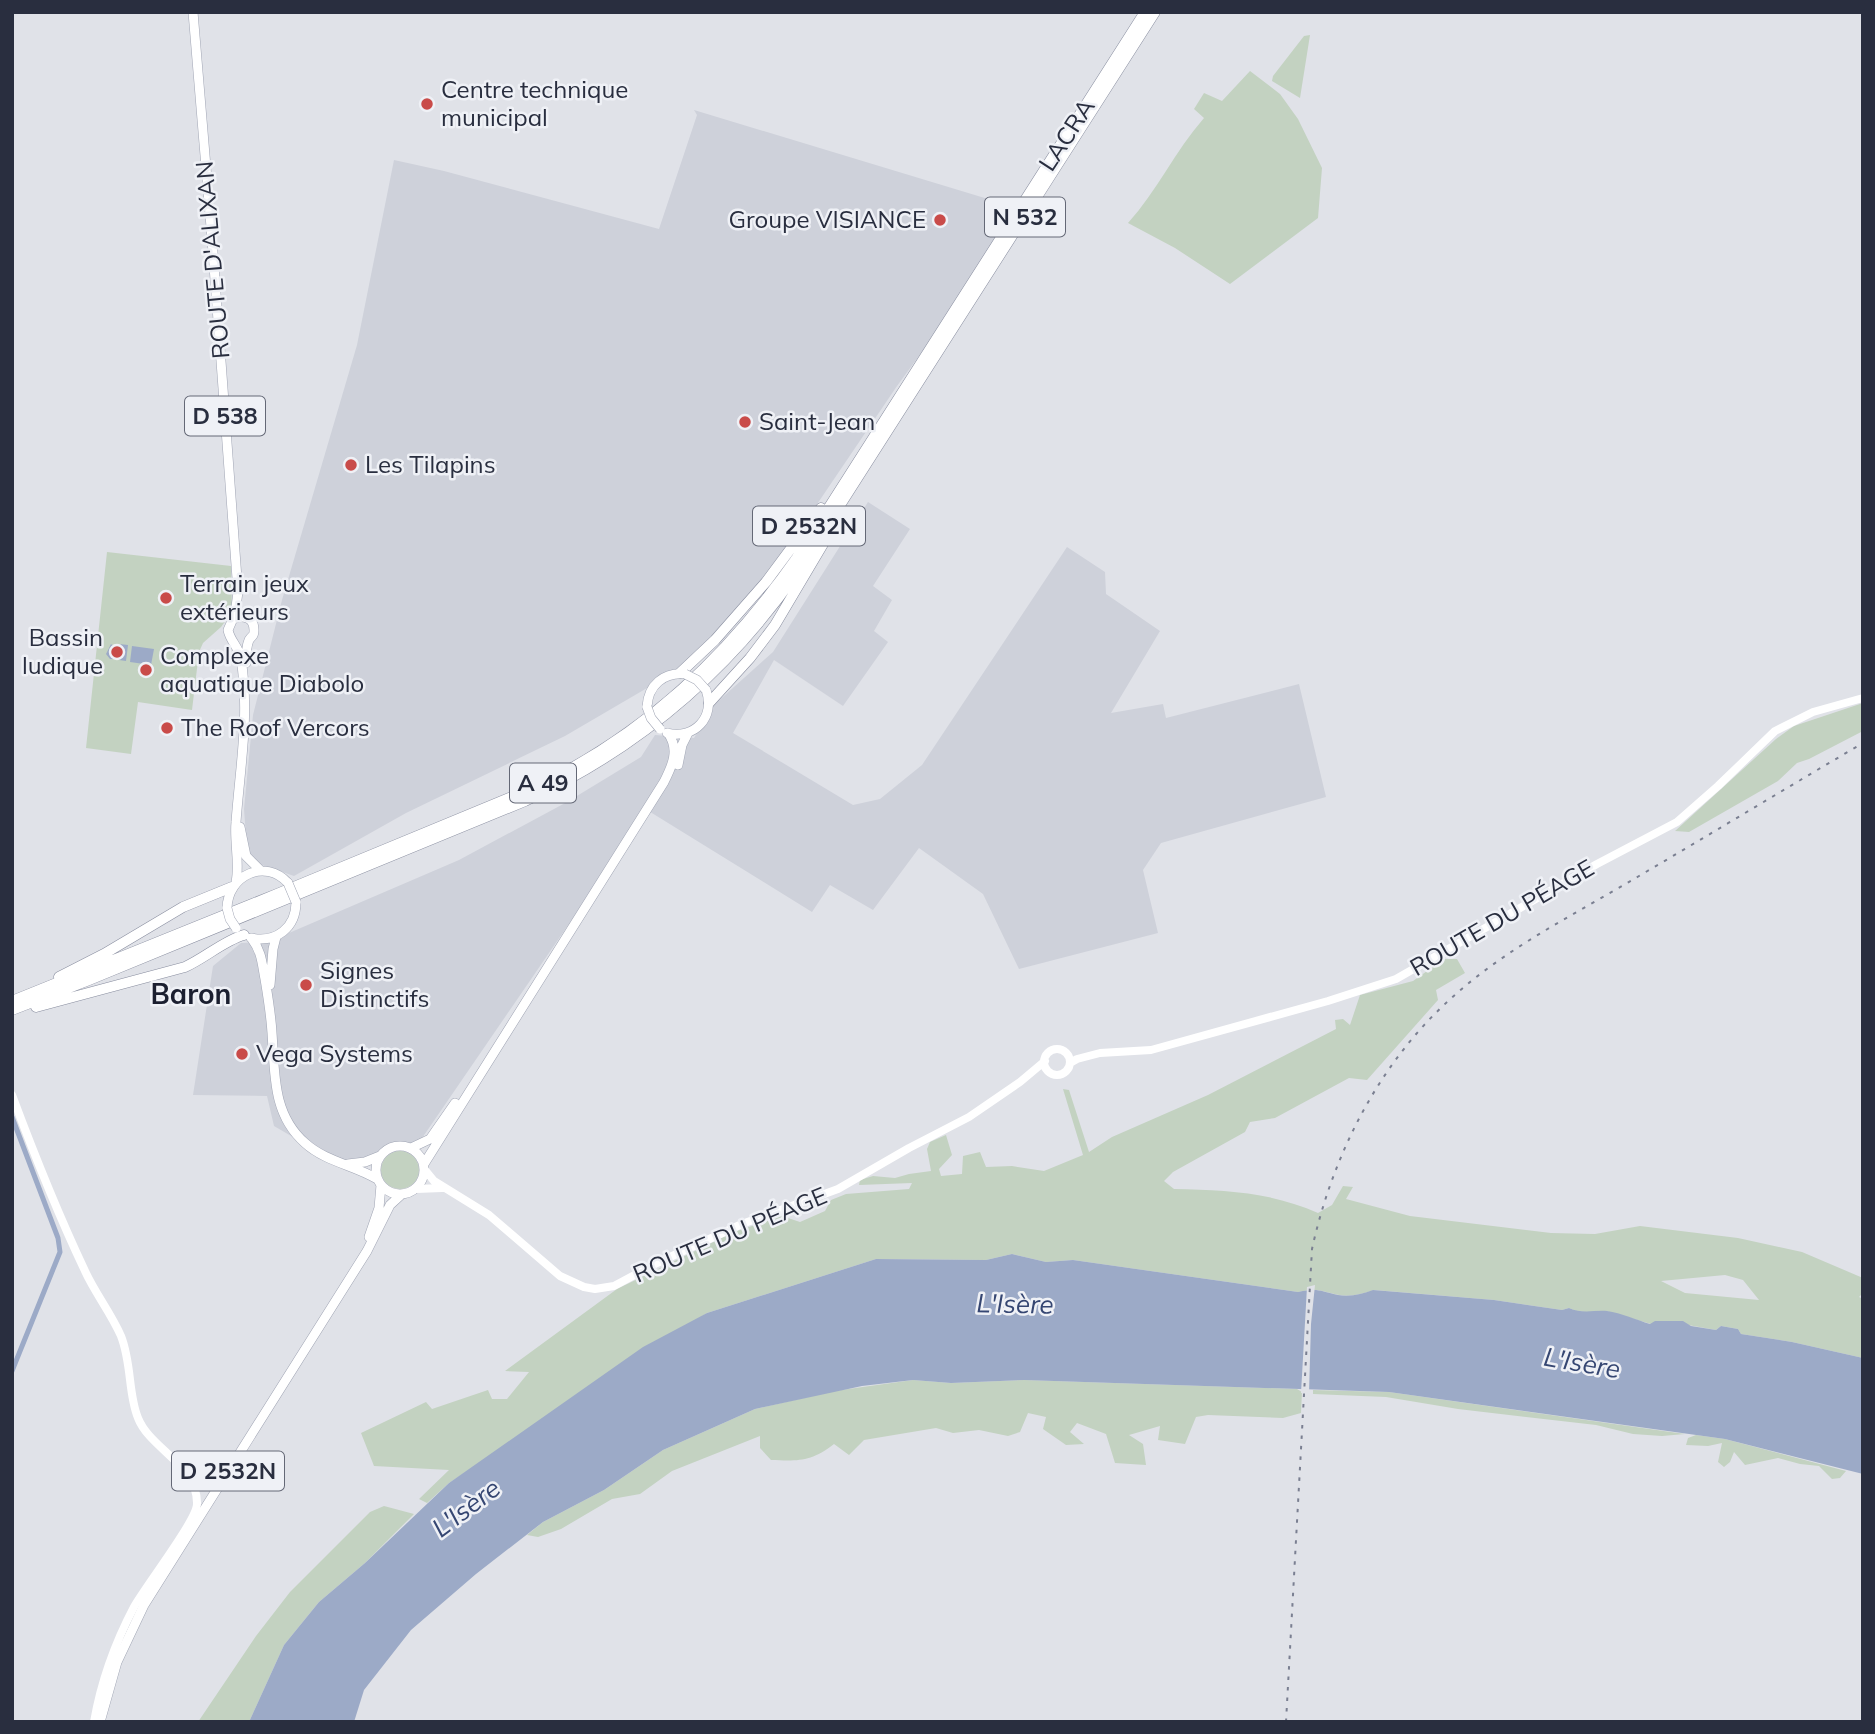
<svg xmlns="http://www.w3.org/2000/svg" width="1875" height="1734" font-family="Mulish,sans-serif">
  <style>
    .built { fill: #ced1da }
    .green { fill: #c3d2c1; fill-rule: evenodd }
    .water { fill: #9caac7 }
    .pier { fill: #e0e2e8 }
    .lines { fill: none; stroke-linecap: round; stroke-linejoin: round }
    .canal { stroke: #9caac7; stroke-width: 5 }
    .primary-casing { stroke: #a0a5b4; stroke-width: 10 }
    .highway-casing { stroke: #888d9f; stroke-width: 11 }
    .secondary { stroke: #fff; stroke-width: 8 }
    .primary { stroke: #fff; stroke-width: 9 }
    .highway { stroke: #fff; stroke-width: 10 }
    .rail { stroke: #7a7f91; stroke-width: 2; stroke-dasharray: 3.5 7; stroke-linecap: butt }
    .primary-bridge-casing { stroke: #a0a5b4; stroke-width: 10; stroke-linecap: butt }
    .primary-bridge { stroke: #fff; stroke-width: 9 }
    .poi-dot { fill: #c94b49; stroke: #eff1f6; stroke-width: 2.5 }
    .labels { text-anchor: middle; stroke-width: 5; stroke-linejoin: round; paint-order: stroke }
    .shield { fill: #eff1f6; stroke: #646876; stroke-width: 2 }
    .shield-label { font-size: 23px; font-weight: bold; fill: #292e3f }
    .poi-label { font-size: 24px; fill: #292e3f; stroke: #eff1f6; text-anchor: start }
    .street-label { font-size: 24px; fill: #292e3f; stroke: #eff1f6 }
    .water-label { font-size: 26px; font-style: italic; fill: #354672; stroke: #eff1f6 }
    .quarter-label { font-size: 28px; font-weight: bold; fill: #1b1f30; stroke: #eff1f6 }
  </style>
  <rect width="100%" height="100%" fill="#e0e2e8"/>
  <path class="built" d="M 694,110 L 988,199 L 1010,211 L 981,271 L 897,386 L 784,553 L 736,610 L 683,667 L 565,736 L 406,813 L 294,876 L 256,863 L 247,849 L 244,809 L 253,715 L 282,600 L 357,345 L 394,160 L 444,171 L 659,229 L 697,115 Z
    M 868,502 L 910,529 L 873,586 L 892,600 L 874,631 L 888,642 L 843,706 L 774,660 L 733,733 L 853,805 L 880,799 L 922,765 L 1067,547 L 1105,572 L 1106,594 L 1160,631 L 1111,713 L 1163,704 L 1166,718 L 1299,684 L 1326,797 L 1161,843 L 1143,870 L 1158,933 L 1019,969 L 983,894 L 919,848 L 873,910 L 830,885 L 812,912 L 647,810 L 418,1144 L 354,1164 L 310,1147 L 274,1126 L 267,1096 L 193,1095 L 213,966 L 241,943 L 278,941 L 289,933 L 459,860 L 567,802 L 641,757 L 655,735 L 694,738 L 715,704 L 773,652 Z"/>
  <path class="green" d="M 1310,35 L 1300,98 L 1272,81 L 1273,76 L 1304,36 Z
    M 1250,71 L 1280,94 L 1298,119 L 1322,168 L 1318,218 L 1230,284 L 1175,248 L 1128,223 C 1157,191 1175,151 1204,118 L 1194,109 L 1204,93 L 1222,101 Z
    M 107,552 L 231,566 L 232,612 L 221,627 L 203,643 L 199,652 L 192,710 L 138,702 L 131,754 L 86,748 Z
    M 1863,703 L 1863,731 L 1809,759 L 1797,763 L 1778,781 L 1689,832 L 1675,831 L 1776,739 L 1794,726 Z
    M 1444,959 L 1457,959 L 1465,973 L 1436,990 L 1438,1000 L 1367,1080 L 1349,1078 L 1275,1118 L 1250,1122 L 1245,1132 L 1173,1172 L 1164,1181 L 1174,1189 C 1225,1190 1271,1192 1318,1213 L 1332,1205 L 1343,1186 L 1353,1187 L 1346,1199 L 1410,1216 L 1551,1233 L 1595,1234 L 1640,1226 L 1738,1238 L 1802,1252 L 1863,1278 L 1863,1293 L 1859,1297 L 1863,1299 L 1863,1358 L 1792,1342 L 1741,1334 L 1738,1329 L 1721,1326 L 1716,1330 L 1688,1325 L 1651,1324 L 1606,1311 L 1595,1313 L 1576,1311 L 1569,1308 L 1562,1310 L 1494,1300 L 1374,1290 C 1362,1294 1351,1297 1339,1295 C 1319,1291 1320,1288 1298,1292 L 1073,1260 L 1046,1262 L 1012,1254 L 986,1260 L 876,1259 L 707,1313 L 449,1483 L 427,1503 L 419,1499 L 449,1470 L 374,1466 L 361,1433 L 426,1402 L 432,1409 L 488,1390 L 492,1399 L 507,1399 L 529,1372 L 505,1371 L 617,1289 L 734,1232 L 782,1216 L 800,1222 L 825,1211 L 831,1200 L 846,1194 L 909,1189 L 912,1183 L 859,1185 L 860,1180 L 873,1176 L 895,1178 L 909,1174 L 931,1171 L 927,1149 L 930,1142 L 946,1135 L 952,1155 L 939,1169 L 941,1176 L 962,1174 L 963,1156 L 980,1152 L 986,1167 L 1012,1166 L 1044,1171 L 1083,1155 L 1063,1089 L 1069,1090 L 1089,1152 L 1112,1137 L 1208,1095 L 1336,1029 L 1335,1020 L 1343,1019 L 1350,1025 L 1360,995 L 1413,981 ZM 1725,1275 L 1743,1280 L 1759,1300 L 1685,1293 L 1661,1281 Z
    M381 1170a19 19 0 1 1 38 0a19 19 0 1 1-38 0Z
    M 913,1380 L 951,1383 L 1024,1380 L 1297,1389 L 1302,1392 L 1301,1413 L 1283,1418 L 1208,1415 L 1196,1417 L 1185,1444 L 1158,1440 L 1160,1426 L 1129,1435 L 1143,1444 L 1146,1465 L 1115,1463 L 1106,1434 L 1077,1423 L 1070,1432 L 1084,1444 L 1066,1445 L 1043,1429 L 1046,1417 L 1028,1413 L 1020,1432 L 1008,1436 L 979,1430 L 953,1433 L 936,1428 L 864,1440 L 849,1455 L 834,1444 C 811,1462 798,1461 771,1460 L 760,1448 L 760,1436 L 672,1471 L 640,1494 L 612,1499 L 561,1529 L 538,1537 L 527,1535 L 543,1522 L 604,1490 L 663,1450 L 755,1409 L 834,1391 Z
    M 1313,1390 L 1389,1392 L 1685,1434 L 1662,1436 L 1633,1434 L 1596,1425 L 1458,1409 L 1386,1397 L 1313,1394 Z
    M 1696,1435 L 1725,1439 L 1846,1471 L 1840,1478 L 1832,1479 L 1819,1466 L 1800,1464 L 1778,1458 L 1745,1465 L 1734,1452 L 1730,1462 L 1724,1467 L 1718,1462 L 1722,1443 L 1708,1446 L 1686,1445 L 1688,1438 Z
    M 384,1506 L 414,1514 L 365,1563 L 319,1602 L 284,1645 L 249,1722 L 198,1722 L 256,1636 L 290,1592 L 370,1512 Z"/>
  <path class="water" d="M 111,644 L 118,650 L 119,644 L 128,645 L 126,661 L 119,660 L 117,657 L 116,659 L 110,659 L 106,654 Z
    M 132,646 L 154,649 L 151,665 L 130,662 Z
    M 1012,1254 L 1046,1262 L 1073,1260 L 1298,1292 C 1319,1288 1319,1291 1338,1295 C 1351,1297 1362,1294 1373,1290 L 1494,1300 L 1562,1310 L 1569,1308 C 1582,1314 1594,1310 1607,1311 C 1621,1313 1637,1320 1650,1324 L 1655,1321 L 1683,1321 L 1691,1326 L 1716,1330 L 1721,1326 L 1738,1329 L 1741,1334 L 1792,1342 L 1863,1358 L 1863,1474 L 1725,1439 L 1389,1392 L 1024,1380 L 951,1383 L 913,1380 L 862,1386 L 755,1409 L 663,1450 L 604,1490 L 543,1522 L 476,1574 L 411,1630 L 364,1690 L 354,1722 L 249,1722 L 284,1645 L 319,1602 L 365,1563 L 449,1483 L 643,1347 L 707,1313 L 876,1259 L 986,1260 Z"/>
  <path class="pier" d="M 1315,1285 L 1311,1324 L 1309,1393 L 1301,1393 L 1307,1287 Z"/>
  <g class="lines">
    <path class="canal" d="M 12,1117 L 58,1238 L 60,1252 L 12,1371"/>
    <g class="primary-casing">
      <path id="primary" d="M 193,12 L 212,239 L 238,592 L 235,614 L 228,630 C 230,641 239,647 241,659 C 250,714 240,767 236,822 C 234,842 240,863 236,882
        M 233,619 C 243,615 254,617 254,630 C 254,637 253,634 249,640 C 246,647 246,656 246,663
        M 647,707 C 648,685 664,672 685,674
        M 667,733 C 694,740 716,717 706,690
        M 678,765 L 682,745 L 688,733
        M 240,827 L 246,856 L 261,871
        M 227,908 C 228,875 265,858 288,883
        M 251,938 C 276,943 296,928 296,902
        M 252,939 C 262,952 262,964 265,979 C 268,997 271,1015 272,1033 C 275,1073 272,1114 305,1143 C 326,1162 354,1165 377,1179
        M 270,985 L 273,949 L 276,937
        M376 1170a24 24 0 1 1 48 0a24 24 0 1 1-48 0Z
        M 411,1148 L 430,1139 L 455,1103
        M 348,1164 L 365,1162 L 380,1156
        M 424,1164 L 664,782 C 672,766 680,750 668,733
        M 369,1237 L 379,1208 L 381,1185
        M 100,1722 L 117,1662 L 144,1605 L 367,1251 L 390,1205 L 402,1194"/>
    </g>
    <g class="highway-casing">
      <path id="highway" d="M 680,673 L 715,640 L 766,582 L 821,508
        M 709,703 L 750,658 L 775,625 L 826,539
        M 59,977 L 104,954 L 183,907 L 232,887
        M 12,1001 L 277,894 L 538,786 C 647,732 726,658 796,559 L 1145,12
        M 36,1007 L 185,967 C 205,958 225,940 244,935
        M 12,1010 L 89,980 L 525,801 C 636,750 726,674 796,574 L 1155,12"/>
    </g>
    <path class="secondary" d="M1044 1062a13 13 0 1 1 26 0a13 13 0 1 1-26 0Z
      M 1070,1063 L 1077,1059 L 1100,1053 L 1151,1050 L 1328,1001 L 1396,979 L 1597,864 L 1677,822 L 1718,786 L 1775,731 L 1813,712 L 1863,698
      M 12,1095 C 34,1154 58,1214 85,1271 C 95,1293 111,1313 121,1336 C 132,1364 128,1394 138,1418 C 150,1449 198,1465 197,1504 C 197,1520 145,1587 134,1607 C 115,1643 101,1682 94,1722
      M 425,1170 L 434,1181 L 489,1215 L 560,1276 L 584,1287 L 595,1289 L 614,1286 L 657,1263 L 742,1224 L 838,1189 L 909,1148 L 969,1117 L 1020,1082 L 1045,1061
      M 416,1189 L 442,1188"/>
    <use href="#primary" class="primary"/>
    <use href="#highway" class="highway"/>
    <path class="rail" d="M 1286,1722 L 1312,1249 C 1333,1153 1381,1059 1456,994 C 1510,946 1577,913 1639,876 C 1714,832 1788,787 1863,743"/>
    <g class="primary-bridge-casing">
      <path id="primary-bridge" d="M 685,674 L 697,680 L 706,690
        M 647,707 L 651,718 L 660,729
        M 288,883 L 296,902
        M 227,908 L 230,919 L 236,928"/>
    </g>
    <use href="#primary-bridge" class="primary-bridge"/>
  </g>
  <g class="poi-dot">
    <circle cx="427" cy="104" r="7"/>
    <circle cx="940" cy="220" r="7"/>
    <circle cx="745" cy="422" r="7"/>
    <circle cx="351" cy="465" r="7"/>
    <circle cx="166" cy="598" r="7"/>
    <circle cx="117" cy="652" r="7"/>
    <circle cx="146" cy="670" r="7"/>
    <circle cx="167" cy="728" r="7"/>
    <circle cx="306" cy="985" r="7"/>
    <circle cx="242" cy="1054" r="7"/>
  </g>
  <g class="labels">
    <g class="shield">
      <rect x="985" y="197.5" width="80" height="39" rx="5"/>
      <rect x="185" y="396.5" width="80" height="39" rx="5"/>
      <rect x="753" y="506.5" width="112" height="39" rx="5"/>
      <rect x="510" y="763.5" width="66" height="39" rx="5"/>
      <rect x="172" y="1451.5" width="112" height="39" rx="5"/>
    </g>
    <g class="shield-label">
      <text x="1025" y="225">N 532</text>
      <text x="225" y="424">D 538</text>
      <text x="809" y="534">D 2532N</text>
      <text x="543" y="791">A 49</text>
      <text x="228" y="1479">D 2532N</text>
    </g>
    <g class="poi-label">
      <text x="441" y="98">Centre technique<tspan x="441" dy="28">municipal</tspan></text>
      <text x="926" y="228" text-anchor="end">Groupe VISIANCE</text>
      <text x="759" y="430">Saint-Jean</text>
      <text x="365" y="473">Les Tilapins</text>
      <text x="180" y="592">Terrain jeux<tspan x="180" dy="28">extérieurs</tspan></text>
      <text x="103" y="646" text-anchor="end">Bassin<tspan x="103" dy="28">ludique</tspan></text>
      <text x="160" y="664">Complexe<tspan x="160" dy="28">aquatique Diabolo</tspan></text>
      <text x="181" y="736">The Roof Vercors</text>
      <text x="320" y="979">Signes<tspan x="320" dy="28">Distinctifs</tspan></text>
      <text x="256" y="1062">Vega Systems</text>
    </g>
    <g class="street-label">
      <text transform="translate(1067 135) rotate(-57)" y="8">LACRA</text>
      <text transform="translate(213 260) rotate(-95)" y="8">ROUTE D'ALIXAN</text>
      <text transform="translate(1502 918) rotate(-30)" y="8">ROUTE DU PÉAGE</text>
      <text transform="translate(730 1235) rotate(-23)" y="8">ROUTE DU PÉAGE</text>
    </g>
    <g class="water-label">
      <text transform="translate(1015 1304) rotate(1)" y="9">L'Isère</text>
      <text transform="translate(1582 1363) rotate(10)" y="9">L'Isère</text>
      <text transform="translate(466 1508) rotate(-37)" y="9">L'Isère</text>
    </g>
    <g class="quarter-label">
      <text x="191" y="1004">Baron</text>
    </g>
  </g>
  <rect width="1875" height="1734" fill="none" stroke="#292e3f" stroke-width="28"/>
</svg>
